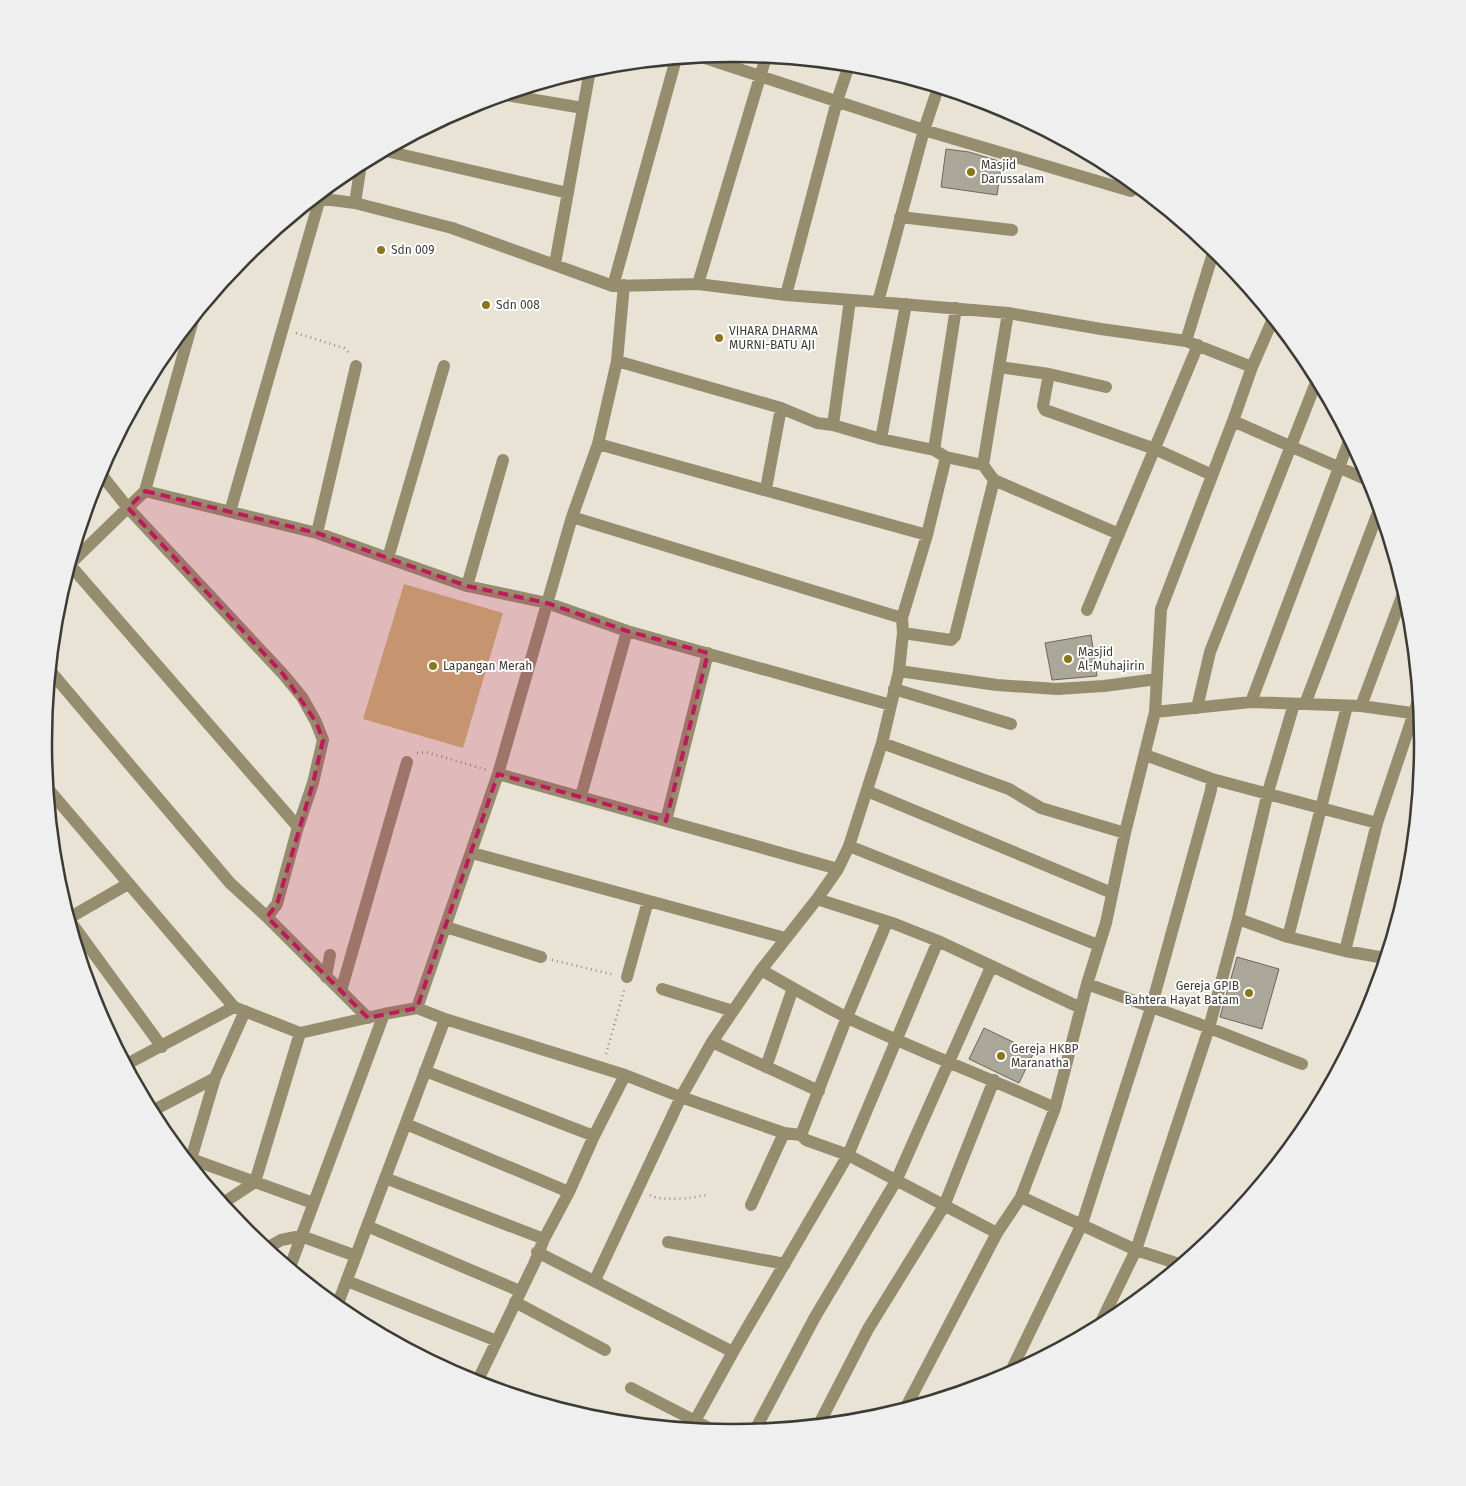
<svg xmlns="http://www.w3.org/2000/svg" width="1466" height="1486" font-family="'Fira Sans',sans-serif">
  <style>
    .green { fill: #c7b475 }
    .building { fill: #aaa698; stroke: #6b6759 }
    .lines { fill: none; stroke-linecap: round; stroke-linejoin: round }
    .path { stroke: #908d82; stroke-width: 2.5; stroke-dasharray: 1 4; stroke-linecap: butt }
    .minor { stroke: #968d6e; stroke-width: 12 }
    .marked { fill: #c2185b; fill-opacity: 0.2; stroke: #c2185b; stroke-width: 4; stroke-dasharray: 10 6; stroke-linejoin: round }
    .poi-dot { fill: #8d751a; stroke: #fff; stroke-width: 2 }
    .labels { text-anchor: middle; stroke-width: 4; stroke-linejoin: round; paint-order: stroke }
    .poi-label { font-size: 12px; fill: #3c3b35; stroke: #fff; text-anchor: start }
    .rim { fill: none; stroke: #3c3b35; stroke-width: 2.5 }
  </style>
  <rect width="100%" height="100%" fill="#e8e3d4"/>
  <path class="green" d="M 404,584 L 503,613 L 463,748 L 363,719 Z"/>
  <path class="building" d="M 946,149 L 969,152 L 1002,162 L 997,195 L 941,187 Z
    M 1091,635 L 1097,676 L 1052,680 L 1045,643 Z
    M 1237,957 L 1279,969 L 1262,1029 L 1220,1017 Z
    M 984,1028 L 1034,1052 L 1019,1083 L 969,1059 Z"/>
  <g class="lines">
    <path class="path" d="M 296,333 L 344,348 L 350,354
      M 417,753 L 426,752 L 487,770
      M 552,960 L 615,975
      M 606,1054 L 624,990
      M 650,1195 C 662,1202 693,1198 706,1195"/>
    <path class="minor" d="M 702,57 L 924,130 L 1131,191
      M 506,95 L 583,108
      M 386,151 L 568,193
      M 316,198 L 355,203 L 452,228 L 613,286 L 698,284 L 786,295 L 878,302 L 924,130 L 938,88
      M 355,203 L 361,164
      M 900,217 L 1012,230
      M 555,264 L 590,70
      M 698,284 L 766,57
      M 613,286 L 676,59
      M 786,295 L 837,101 L 849,65
      M 878,302 L 1008,313 L 1101,329 L 1186,341 L 1252,367
      M 1186,341 L 1214,250
      M 617,361 L 781,408 L 817,423 L 833,425 L 881,439 L 934,450 L 946,457 L 983,465 L 994,480 L 955,636 L 951,640 L 903,633
      M 999,367 L 1049,374 L 1043,406 L 1045,410 L 1155,449 L 1212,475
      M 1049,374 L 1106,387
      M 1233,421 L 1370,481
      M 833,425 L 850,300
      M 881,439 L 906,304
      M 598,444 L 927,535
      M 934,450 L 956,308
      M 983,465 L 1008,313
      M 100,473 L 128,508 L 283,674 L 302,697 L 316,722 L 323,740 L 313,783 L 298,827 L 277,904 L 267,917
      M 994,480 L 1119,534
      M 766,489 L 781,408
      M 145,491 L 317,533 L 467,586 L 547,603 L 627,631 L 891,705
      M 230,512 L 320,198
      M 572,517 L 902,618
      M 317,533 L 356,366
      M 388,558 L 444,366
      M 71,563 L 145,491 L 193,320
      M 70,565 L 298,827
      M 467,586 L 503,460
      M 1087,610 L 1198,345
      M 899,671 L 997,685 L 1057,689 L 1104,686 L 1157,679
      M 51,672 L 230,883 L 267,917 L 368,1018
      M 894,689 L 1011,724
      M 1251,702 L 1349,441
      M 1294,704 L 1268,792 L 1238,919 L 1288,937 L 1345,951 L 1385,958
      M 1305,704 L 1379,510
      M 1361,706 L 1404,591
      M 1197,708 L 1210,652 L 1317,380
      M 1155,712 L 1251,702 L 1361,706 L 1419,714
      M 882,743 L 1009,789 L 1041,808 L 1125,833
      M 1145,755 L 1212,779 L 1377,823
      M 498,774 L 838,869
      M 48,789 L 234,1007 L 300,1033 L 384,1014 L 417,1008 L 445,1019 L 625,1075 L 681,1097 L 784,1133 L 801,1135 L 806,1140 L 848,1155 L 997,1233
      M 867,791 L 1112,893
      M 581,796 L 627,631
      M 666,821 L 708,653
      M 849,846 L 1098,945
      M 472,853 L 785,938
      M 817,899 L 895,924 L 938,941 L 1081,1008
      M 69,918 L 128,884
      M 70,921 L 162,1047
      M 446,927 L 541,957
      M 1288,937 L 1347,706
      M 1345,951 L 1377,823 L 1418,701
      M 761,970 C 790,986 818,1003 848,1018 C 916,1050 987,1077 1055,1108
      M 326,977 L 330,955
      M 627,977 L 648,901
      M 1087,984 L 1199,1024 L 1302,1064
      M 662,989 L 733,1011
      M 341,991 L 407,762
      M 417,1008 L 498,774 L 572,517 L 598,444 L 617,361 L 624,285
      M 712,1042 L 819,1091
      M 127,1064 L 234,1007
      M 766,1067 L 793,988
      M 425,1071 L 594,1136
      M 152,1111 L 215,1078
      M 406,1124 L 569,1192
      M 801,1135 L 847,1017 L 887,922
      M 191,1159 L 215,1078 L 245,1011
      M 188,1160 L 191,1159 L 313,1203
      M 385,1178 L 544,1239
      M 1021,1197 L 1136,1250 L 1179,1264
      M 223,1203 L 255,1182 L 300,1033
      M 751,1205 L 784,1133
      M 367,1226 L 520,1291
      M 668,1242 L 785,1264
      M 267,1248 L 281,1240 L 301,1236 L 356,1256
      M 537,1252 L 733,1352
      M 290,1267 L 384,1014
      M 595,1280 L 681,1097 L 712,1042 L 761,970 L 817,899 L 838,869 L 849,846 L 882,743 L 899,671 L 903,633 L 902,618 L 927,535 L 946,457
      M 347,1281 L 497,1341
      M 515,1302 L 605,1350
      M 337,1306 L 445,1019
      M 1100,1324 L 1136,1250 L 1209,1028 L 1238,919
      M 1010,1373 L 1082,1224 L 1151,1008 L 1211,790 L 1212,779
      M 477,1382 L 534,1264 L 544,1239 L 569,1192 L 594,1136 L 625,1075
      M 631,1388 L 715,1431
      M 906,1407 L 997,1233 L 1021,1197 L 1055,1108 L 1087,984 L 1106,923 L 1125,833 L 1155,712 L 1161,609 L 1233,421 L 1252,367 L 1273,319
      M 819,1424 L 868,1329 L 944,1206 L 994,1080
      M 691,1428 L 733,1352 L 848,1155 L 938,941
      M 755,1430 L 815,1317 L 896,1181 L 991,967"/>
  </g>
  <path class="marked" d="M 145,491 L 317,533 L 467,586 L 547,603 L 627,631 L 708,653 L 666,821 L 498,774 L 417,1008 L 368,1018 L 267,917 L 277,904 L 313,783 L 323,740 L 316,722 L 283,674 L 128,508 Z"/>
  <g class="poi-dot">
    <circle cx="971" cy="172" r="5"/>
    <circle cx="381" cy="250" r="5"/>
    <circle cx="486" cy="305" r="5"/>
    <circle cx="719" cy="338" r="5"/>
    <circle cx="1068" cy="659" r="5"/>
    <circle cx="433" cy="666" r="5"/>
    <circle cx="1249" cy="993" r="5"/>
    <circle cx="1001" cy="1056" r="5"/>
  </g>
  <g class="labels">
    <g class="poi-label">
      <text x="981" y="169">Masjid<tspan x="981" dy="14">Darussalam</tspan></text>
      <text x="391" y="254">Sdn 009</text>
      <text x="496" y="309">Sdn 008</text>
      <text x="729" y="335">VIHARA DHARMA<tspan x="729" dy="14">MURNI-BATU AJI</tspan></text>
      <text x="1078" y="656">Masjid<tspan x="1078" dy="14">Al-Muhajirin</tspan></text>
      <text x="443" y="670">Lapangan Merah</text>
      <text x="1239" y="990" text-anchor="end">Gereja GPIB<tspan x="1239" dy="14">Bahtera Hayat Batam</tspan></text>
      <text x="1011" y="1053">Gereja HKBP<tspan x="1011" dy="14">Maranatha</tspan></text>
    </g>
  </g>
  <path d="M0 0H1466V1486H0ZM732 62H734A680 680 0 0 1 1414 742V744A680 680 0 0 1 734 1424H732A680 680 0 0 1 52 744V742A680 680 0 0 1 732 62Z" fill="#efefef" fill-rule="evenodd"/>
  <path class="rim" d="M732 62H734A680 680 0 0 1 1414 742V744A680 680 0 0 1 734 1424H732A680 680 0 0 1 52 744V742A680 680 0 0 1 732 62Z"/>
</svg>
